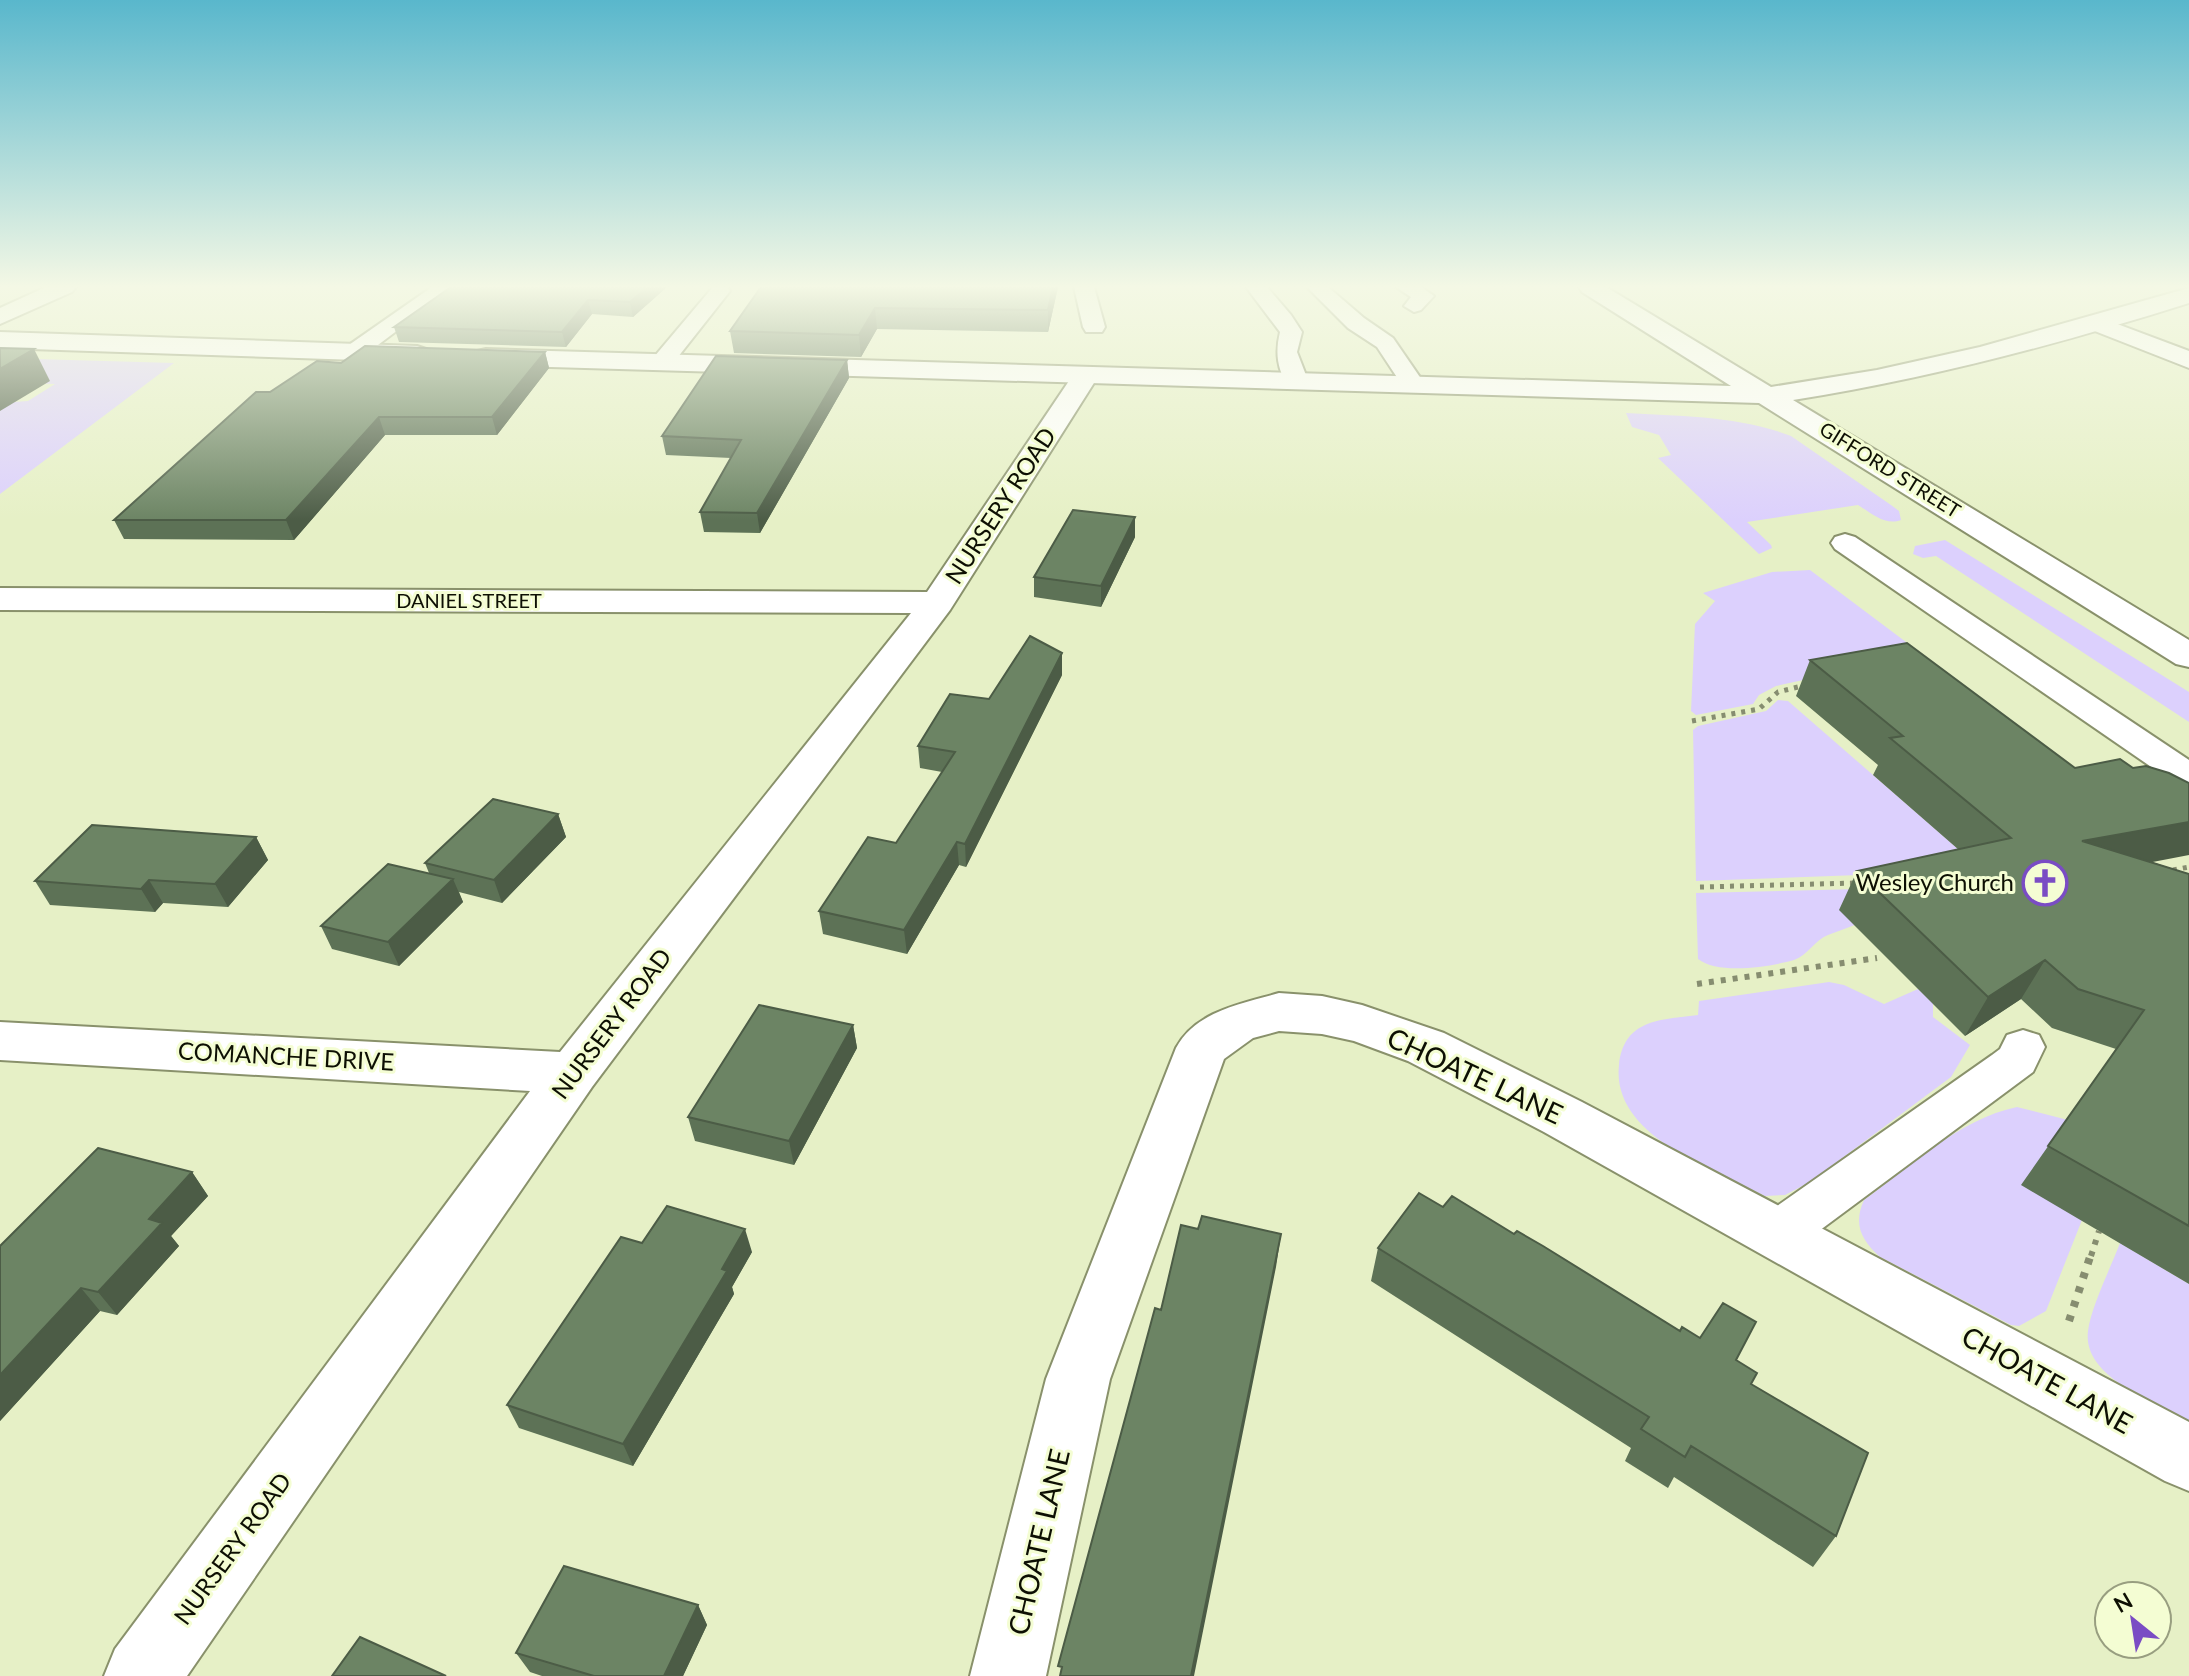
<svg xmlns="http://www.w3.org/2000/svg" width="2189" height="1676" font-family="Lato,sans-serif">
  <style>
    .green { fill: #dcd0fd }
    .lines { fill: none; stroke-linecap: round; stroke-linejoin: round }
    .lane-casing { stroke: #89916b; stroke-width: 4 }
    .street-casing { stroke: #89916b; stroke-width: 4 }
    .secondary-casing { stroke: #89916b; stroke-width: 4 }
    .path-far2 { stroke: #868d70; stroke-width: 5; stroke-dasharray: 4 6; stroke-linecap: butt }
    .path-far1 { stroke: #868d70; stroke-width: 6; stroke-dasharray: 5 7; stroke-linecap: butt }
    .path { stroke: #868d70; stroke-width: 8; stroke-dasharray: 6 9; stroke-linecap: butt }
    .lane { fill: #fff; fill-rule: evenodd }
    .street { fill: #fff; fill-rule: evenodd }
    .secondary { fill: #fff; fill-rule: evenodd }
    .wall { fill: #5d7256 }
    .shaded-wall { fill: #4c5c46 }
    .building { fill: #6c8464; stroke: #4c5c46; stroke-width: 2 }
    .labels { text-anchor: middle; stroke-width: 6; stroke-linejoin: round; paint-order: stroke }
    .far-street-label { font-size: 20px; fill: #0d0f03; stroke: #f4fdd3 }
    .street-label { font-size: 24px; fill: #0d0f03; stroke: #f4fdd3 }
    .poi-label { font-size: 24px; fill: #0d0f03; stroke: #f4fdd3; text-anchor: end }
    .near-street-label { font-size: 28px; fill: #0d0f03; stroke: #f4fdd3 }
  </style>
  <rect width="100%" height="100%" fill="#e6f0c6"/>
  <path class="green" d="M 0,358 L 174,363 L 0,494 L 0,403 L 28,401 L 55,384 L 0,382 Z
    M 1626,413 C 1680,416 1739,416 1791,436 L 1891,505 L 1899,511 L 1901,520 C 1885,526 1871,513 1858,505 L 1747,522 L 1771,545 L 1772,548 L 1759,554 L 1658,458 L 1671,455 L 1659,435 L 1632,427 Z
    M 1945,540 L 2189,692 L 2189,722 L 1936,556 L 1923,558 L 1913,554 L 1915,546 Z
    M 1810,570 L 1918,651 L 1918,655 L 1776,686 L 1759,695 L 1753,704 L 1696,715 L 1691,711 L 1695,624 L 1715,601 L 1703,593 L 1772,572 Z
    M 1778,700 L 1788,701 L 1973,862 L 1966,871 L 1696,881 L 1693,730 L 1698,726 L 1766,711 Z
    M 1942,887 C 1905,904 1868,921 1828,935 C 1815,940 1808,955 1794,960 C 1769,967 1718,975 1698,959 L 1696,893 Z
    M 1829,982 L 1844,985 L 1884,1004 L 1918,989 L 1933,1003 L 1933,1017 L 1970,1045 L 1951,1077 L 1810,1182 L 1785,1195 L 1765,1196 C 1713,1169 1611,1136 1619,1065 C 1624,1018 1662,1020 1698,1015 L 1699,1001 Z
    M 2017,1107 L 2068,1120 L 2082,1220 L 2046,1311 L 2019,1326 L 2011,1325 L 1880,1257 C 1861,1240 1853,1224 1864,1200 C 1910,1167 1959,1119 2017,1107 Z
    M 2120,1243 L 2189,1284 L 2189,1421 C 2156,1402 2082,1378 2088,1331 C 2091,1307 2111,1267 2120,1243 Z"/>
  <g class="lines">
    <g class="lane-casing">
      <path id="lane" d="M 432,287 L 455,287 L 362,357 L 346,357 L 343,352 L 346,347 Z
        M 713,287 L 727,287 L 730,291 L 670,367 L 654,367 L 651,362 L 654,357 Z
        M 1074,287 L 1094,287 L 1105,327 L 1102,332 L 1086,332 L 1083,327 Z
        M 1246,287 L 1267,287 L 1291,315 L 1302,332 L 1297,352 L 1309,383 L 1305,388 L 1289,388 C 1277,369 1275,353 1280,332 Z
        M 1307,287 L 1328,287 L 1364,318 L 1393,338 L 1426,386 L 1422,391 L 1406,391 L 1377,347 L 1348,328 Z
        M 1396,287 L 1421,287 L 1434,296 L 1421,310 L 1414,312 L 1404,306 L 1411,297 Z
        M 1845,534 L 1855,537 L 2189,760 L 2189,787 L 2176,784 L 1835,549 L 1831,543 L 1835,537 Z
        M 2023,1030 L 2039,1035 L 2045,1047 L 2033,1072 L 1796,1248 L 1778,1255 L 1760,1248 L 1753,1233 L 1760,1218 L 1992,1055 L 2000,1049 L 2007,1035 Z"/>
    </g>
    <g class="street-casing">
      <path id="street" d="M 46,287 L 76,287 L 72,292 L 0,324 L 0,308 Z
        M 2096,316 L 2189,351 L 2189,368 L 2087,328 L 2084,323 L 2087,318 Z
        M 1086,367 L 1095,369 L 1099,375 L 950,610 L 592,1087 L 187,1676 L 104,1676 L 115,1649 L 530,1091 L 0,1060 L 0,1022 L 560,1052 L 911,613 L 0,610 L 0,588 L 927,592 L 1077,369 Z
        M 1279,993 L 1322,996 L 1362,1005 L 1444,1033 L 1582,1102 L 2189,1422 L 2189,1491 L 2165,1481 L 1544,1132 L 1408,1061 L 1354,1041 L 1322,1034 L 1279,1031 L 1253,1038 L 1224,1059 L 1110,1379 L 1046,1676 L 970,1676 L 1046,1379 L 1176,1048 C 1196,1011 1241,1004 1279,993 Z"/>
    </g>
    <g class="secondary-casing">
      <path id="secondary" d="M 1579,287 L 1606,287 L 1771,387 L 1877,370 L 1980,347 L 2189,288 L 2189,303 C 2059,344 1928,379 1793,400 L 2189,640 L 2189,667 L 2176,664 L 1759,403 L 486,365 L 477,363 L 473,357 L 477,351 L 486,349 L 1731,386 L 1582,292 Z
        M 0,332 L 417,346 L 426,349 L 430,354 L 426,359 L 417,362 L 0,348 Z"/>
    </g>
    <path class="path-far2" d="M 1692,721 L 1759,709 L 1778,692 L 1806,685
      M 2173,870 L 2189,867
      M 1700,887 L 1855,883"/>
    <path class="path-far1" d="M 1697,984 L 1877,958
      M 2091,1256 L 2099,1231"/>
    <path class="path" d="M 2069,1321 L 2091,1254"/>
    <use href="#lane" class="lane"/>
    <use href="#street" class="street"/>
    <use href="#secondary" class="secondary"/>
  </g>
  <path class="wall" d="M 451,287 L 667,287 L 633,317 L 592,314 L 566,347 L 399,342 L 394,327 Z
    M 761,287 L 1058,287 L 1048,332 L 877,329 L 861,357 L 734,353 L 730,331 Z
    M 545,352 L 549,368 L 497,435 L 385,435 L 294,540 L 124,539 L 114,520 L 270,392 L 341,363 Z
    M 847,360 L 849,378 L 760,533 L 704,532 L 700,512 L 731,458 L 666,455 L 662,436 Z
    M 1135,517 L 1135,537 L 1101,607 L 1034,597 L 1034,577 Z
    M 1810,660 L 2152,862 L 2189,874 L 2189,1284 L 2021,1185 L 2116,1049 L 2052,1028 L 2021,999 L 1965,1036 L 1839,910 L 1857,871 L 1959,850 L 1873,775 L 1878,765 L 1796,696 Z
    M 1062,675 L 966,867 L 959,865 L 907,954 L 823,934 L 819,911 L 896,843 L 942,772 L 920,768 L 918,746 L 989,699 Z
    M 558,814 L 566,837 L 502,903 L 459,892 L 463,902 L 399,966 L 332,949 L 321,926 L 429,873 L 425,863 Z
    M 256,837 L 268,860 L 228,907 L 163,903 L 155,912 L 50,905 L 35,881 Z
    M 853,1025 L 857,1048 L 794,1165 L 695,1141 L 688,1117 Z
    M 192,1172 L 208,1196 L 171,1236 L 179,1246 L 117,1315 L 100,1311 L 0,1421 L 0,1246 Z
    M 1443,1207 L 1514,1234 L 1680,1331 L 1700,1338 L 1736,1360 L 1751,1384 L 1836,1536 L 1813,1567 L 1674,1477 L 1668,1488 L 1625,1461 L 1631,1448 L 1371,1281 L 1378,1248 Z
    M 642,1243 L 752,1252 L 732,1287 L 734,1294 L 633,1466 L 519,1428 L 507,1405 Z
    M 698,1605 L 707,1625 L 683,1676 L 542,1676 L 530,1672 L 516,1653 Z"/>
  <path class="shaded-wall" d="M 648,287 L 667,287 L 633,317 L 630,302 Z
    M 1053,287 L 1058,287 L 1048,332 L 1048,310 Z
    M 588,300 L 592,314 L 566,347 L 562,332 Z
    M 875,308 L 877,329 L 861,357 L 859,335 Z
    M 34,349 L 50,381 L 0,411 L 0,369 Z
    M 545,352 L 549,368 L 497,435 L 492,417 Z
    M 847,360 L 849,378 L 760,533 L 757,513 Z
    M 379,417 L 385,435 L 294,540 L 286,520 Z
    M 1135,517 L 1135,537 L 1101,607 L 1101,586 Z
    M 1062,653 L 1062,675 L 966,867 L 965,844 Z
    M 558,814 L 566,837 L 502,903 L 494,880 Z
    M 2189,822 L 2189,855 L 2059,880 L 2082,841 Z
    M 256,837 L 268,860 L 228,907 L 215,884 Z
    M 957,842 L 959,865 L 907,954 L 904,930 Z
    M 453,879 L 463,902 L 399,966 L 388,942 Z
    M 149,880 L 163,903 L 155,912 L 141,889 Z
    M 2045,960 L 2021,999 L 1965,1036 L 1988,997 Z
    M 853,1025 L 857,1048 L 794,1165 L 789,1141 Z
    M 192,1172 L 208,1196 L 171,1236 L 179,1246 L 117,1315 L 98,1292 L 149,1219 Z
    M 745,1229 L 752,1252 L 732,1287 L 734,1294 L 633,1466 L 623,1444 Z
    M 1281,1234 L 1276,1267 L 1194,1676 L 1191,1676 Z
    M 81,1288 L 100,1311 L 0,1421 L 0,1375 Z
    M 698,1605 L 707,1625 L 683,1676 L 664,1676 Z"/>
  <path class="building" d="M 451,287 L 648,287 L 630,302 L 588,300 L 562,332 L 394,327 Z
    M 761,287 L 1053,287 L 1048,310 L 875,308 L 859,335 L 730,331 Z
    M 365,346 L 545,352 L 492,417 L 379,417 L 286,520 L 114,520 L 256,392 L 270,392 L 317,361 L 341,363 Z
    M 0,348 L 34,349 L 0,369 Z
    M 716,356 L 847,360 L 757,513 L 700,512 L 741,440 L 662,436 Z
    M 1073,510 L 1135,517 L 1101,586 L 1034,577 Z
    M 1030,636 L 1062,653 L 965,844 L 957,842 L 904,930 L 819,911 L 868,837 L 896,843 L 955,752 L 918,746 L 950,694 L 989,699 Z
    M 1907,643 L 2075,768 L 2120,759 L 2133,768 L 2146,766 L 2169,773 L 2189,783 L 2189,822 L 2082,841 L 2189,874 L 2189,1226 L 2048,1146 L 2144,1010 L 2078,989 L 2045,960 L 1988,997 L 1857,871 L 2011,838 L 1890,738 L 1903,736 L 1810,660 Z
    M 493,799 L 558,814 L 494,880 L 425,863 Z
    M 92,825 L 256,837 L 215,884 L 149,880 L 141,889 L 35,881 Z
    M 388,864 L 453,879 L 388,942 L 321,926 Z
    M 759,1005 L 853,1025 L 789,1141 L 688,1117 Z
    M 98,1148 L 192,1172 L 149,1219 L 162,1223 L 98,1292 L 81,1288 L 0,1375 L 0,1246 Z
    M 1419,1193 L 1443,1207 L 1452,1196 L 1514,1234 L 1517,1231 L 1543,1246 L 1680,1331 L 1682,1327 L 1700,1338 L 1723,1303 L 1756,1322 L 1736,1360 L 1757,1373 L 1751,1384 L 1868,1453 L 1836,1536 L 1691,1446 L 1685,1457 L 1641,1429 L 1649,1417 L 1378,1248 Z
    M 667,1206 L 745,1229 L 722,1269 L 727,1271 L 623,1444 L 507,1405 L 621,1237 L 642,1243 Z
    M 1202,1216 L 1281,1234 L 1191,1676 L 1060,1676 L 1062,1667 L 1058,1666 L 1155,1308 L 1161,1310 L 1181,1225 L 1198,1229 Z
    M 564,1566 L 698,1605 L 664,1676 L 594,1676 L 516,1653 Z
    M 360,1637 L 446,1676 L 332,1676 Z"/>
  <linearGradient id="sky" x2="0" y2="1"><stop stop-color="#59b7cc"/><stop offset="0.55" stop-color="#f4f8e5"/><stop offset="1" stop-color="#f4f8e5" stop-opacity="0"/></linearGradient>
  <rect width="2189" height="521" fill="url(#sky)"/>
  <defs>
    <g id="church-ring" transform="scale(2.3)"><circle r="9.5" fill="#f4fdd3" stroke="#7a4cc4" stroke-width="1.5"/><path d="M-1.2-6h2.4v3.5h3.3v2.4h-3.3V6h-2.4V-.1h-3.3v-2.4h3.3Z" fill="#7a4cc4"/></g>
  </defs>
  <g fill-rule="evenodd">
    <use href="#church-ring" x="2045" y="883"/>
  </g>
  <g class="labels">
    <g class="far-street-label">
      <text transform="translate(1890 470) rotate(32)" y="7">GIFFORD STREET</text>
      <text x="469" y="608">DANIEL STREET</text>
    </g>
    <g class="street-label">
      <text transform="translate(1001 506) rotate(-57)" y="8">NURSERY ROAD</text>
      <text transform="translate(612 1024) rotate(-53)" y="8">NURSERY ROAD</text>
      <text transform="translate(286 1057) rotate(3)" y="8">COMANCHE DRIVE</text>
      <text transform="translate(233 1549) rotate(-54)" y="8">NURSERY ROAD</text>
    </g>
    <g class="poi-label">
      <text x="2014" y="891">Wesley Church</text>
    </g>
    <g class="near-street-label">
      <text transform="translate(1475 1076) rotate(25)" y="10">CHOATE LANE</text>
      <text transform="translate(2047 1380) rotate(29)" y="10">CHOATE LANE</text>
      <text transform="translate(1039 1542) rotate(-77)" y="10">CHOATE LANE</text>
    </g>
  </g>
  <g transform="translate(2133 1620) rotate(330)"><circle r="38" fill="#f4fdd3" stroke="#989e80" stroke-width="2"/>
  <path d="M0-6L14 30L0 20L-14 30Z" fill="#7a4cc4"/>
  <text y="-12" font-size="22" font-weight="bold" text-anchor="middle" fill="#0d0f03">N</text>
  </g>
</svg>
